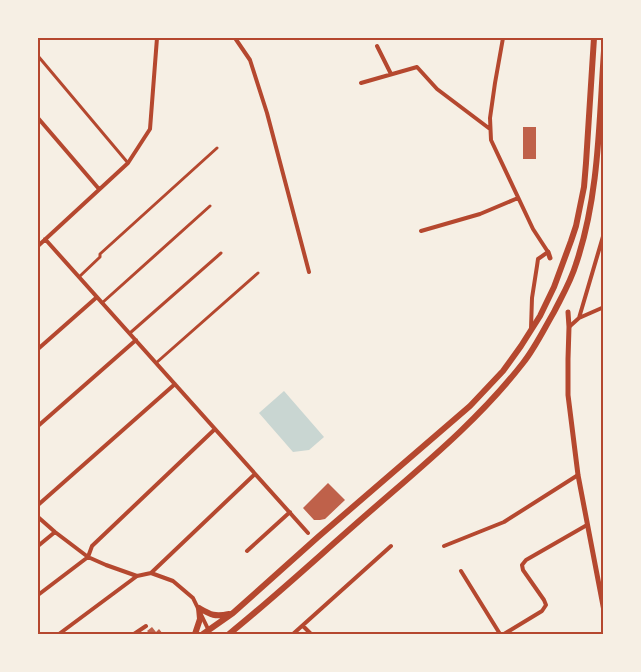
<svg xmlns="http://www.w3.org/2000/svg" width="641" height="672" font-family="'Times New Roman',serif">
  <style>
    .water { fill: #c9d6d2 }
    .building { fill: #bf614a }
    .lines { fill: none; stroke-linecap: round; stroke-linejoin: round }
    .pedestrian { stroke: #b5482f; stroke-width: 3 }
    .minor { stroke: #b5482f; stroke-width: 4 }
    .tertiary { stroke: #b5482f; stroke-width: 5 }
    .trunk { stroke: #b5482f; stroke-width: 6 }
    .neatline { fill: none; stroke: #b5482f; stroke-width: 2 }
  </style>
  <rect width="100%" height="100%" fill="#f6efe4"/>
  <path class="water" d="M 284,391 L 324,437 L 309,450 L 293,452 L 259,413 Z"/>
  <path class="building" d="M 523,127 L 536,127 L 536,159 L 523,159 Z
    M 328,483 L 345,500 L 325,519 L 320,520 L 314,520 L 303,508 Z
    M 152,627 L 156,632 L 159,629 L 163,634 L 150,634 L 147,631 Z"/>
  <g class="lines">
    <path class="pedestrian" d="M 38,56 L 128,163
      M 79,277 L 100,257 L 100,254 L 217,148
      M 102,303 L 210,206
      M 130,333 L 221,253
      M 156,363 L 258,273"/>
    <path class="minor" d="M 235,38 L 250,60 L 267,113 L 309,272
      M 503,38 L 495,83 L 490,118 L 491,140 L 533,229 L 548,252 L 538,259 L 537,266 L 532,298 L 531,328
      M 377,46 L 391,74
      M 361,83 L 417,67 L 437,89 L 490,129
      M 38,118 L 99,189
      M 421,231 L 480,214 L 518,198
      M 45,239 L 308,533
      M 38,246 L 128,163 L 150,129 L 157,38
      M 579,318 L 604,307
      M 569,327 L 579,318 L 604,233
      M 38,349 L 97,297
      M 38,426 L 136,340
      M 38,505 L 175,384
      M 38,517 L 55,532 L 88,557 L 106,565 L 137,576 L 151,573 L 173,581 L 193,598 L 209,631
      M 38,546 L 55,532
      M 444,546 L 504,522 L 578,475
      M 247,551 L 290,512
      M 461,571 L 500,634
      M 151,573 L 255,474
      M 38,595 L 88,557 L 92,546 L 215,429
      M 303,626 L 311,634
      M 59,634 L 137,576
      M 134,634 L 146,626
      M 293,634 L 391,546
      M 504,634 L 542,611 L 546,605 L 544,600 L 523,570 L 522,565 L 526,560 L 587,525"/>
    <path class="tertiary" d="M 548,252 L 550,258
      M 568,312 L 569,327 L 568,359 L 568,395 L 578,475 L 604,611"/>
    <path class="trunk" d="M 199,608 C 211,615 215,617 229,614
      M 195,634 L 200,619 L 199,608
      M 203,634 L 233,613 L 318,537 L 470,406 L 503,371 L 521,346 L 540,316 L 554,287 L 571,241 L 576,226 L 584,187 L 586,163 L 594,38
      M 229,634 C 276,596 320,555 366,515 C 421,467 478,421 523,363 C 535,348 544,329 554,312 C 562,296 571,281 576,264 C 599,196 599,123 604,51"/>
  </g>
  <rect width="641" height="672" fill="none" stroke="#f6efe4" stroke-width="78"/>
  <rect x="39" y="39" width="563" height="594" class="neatline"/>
</svg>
